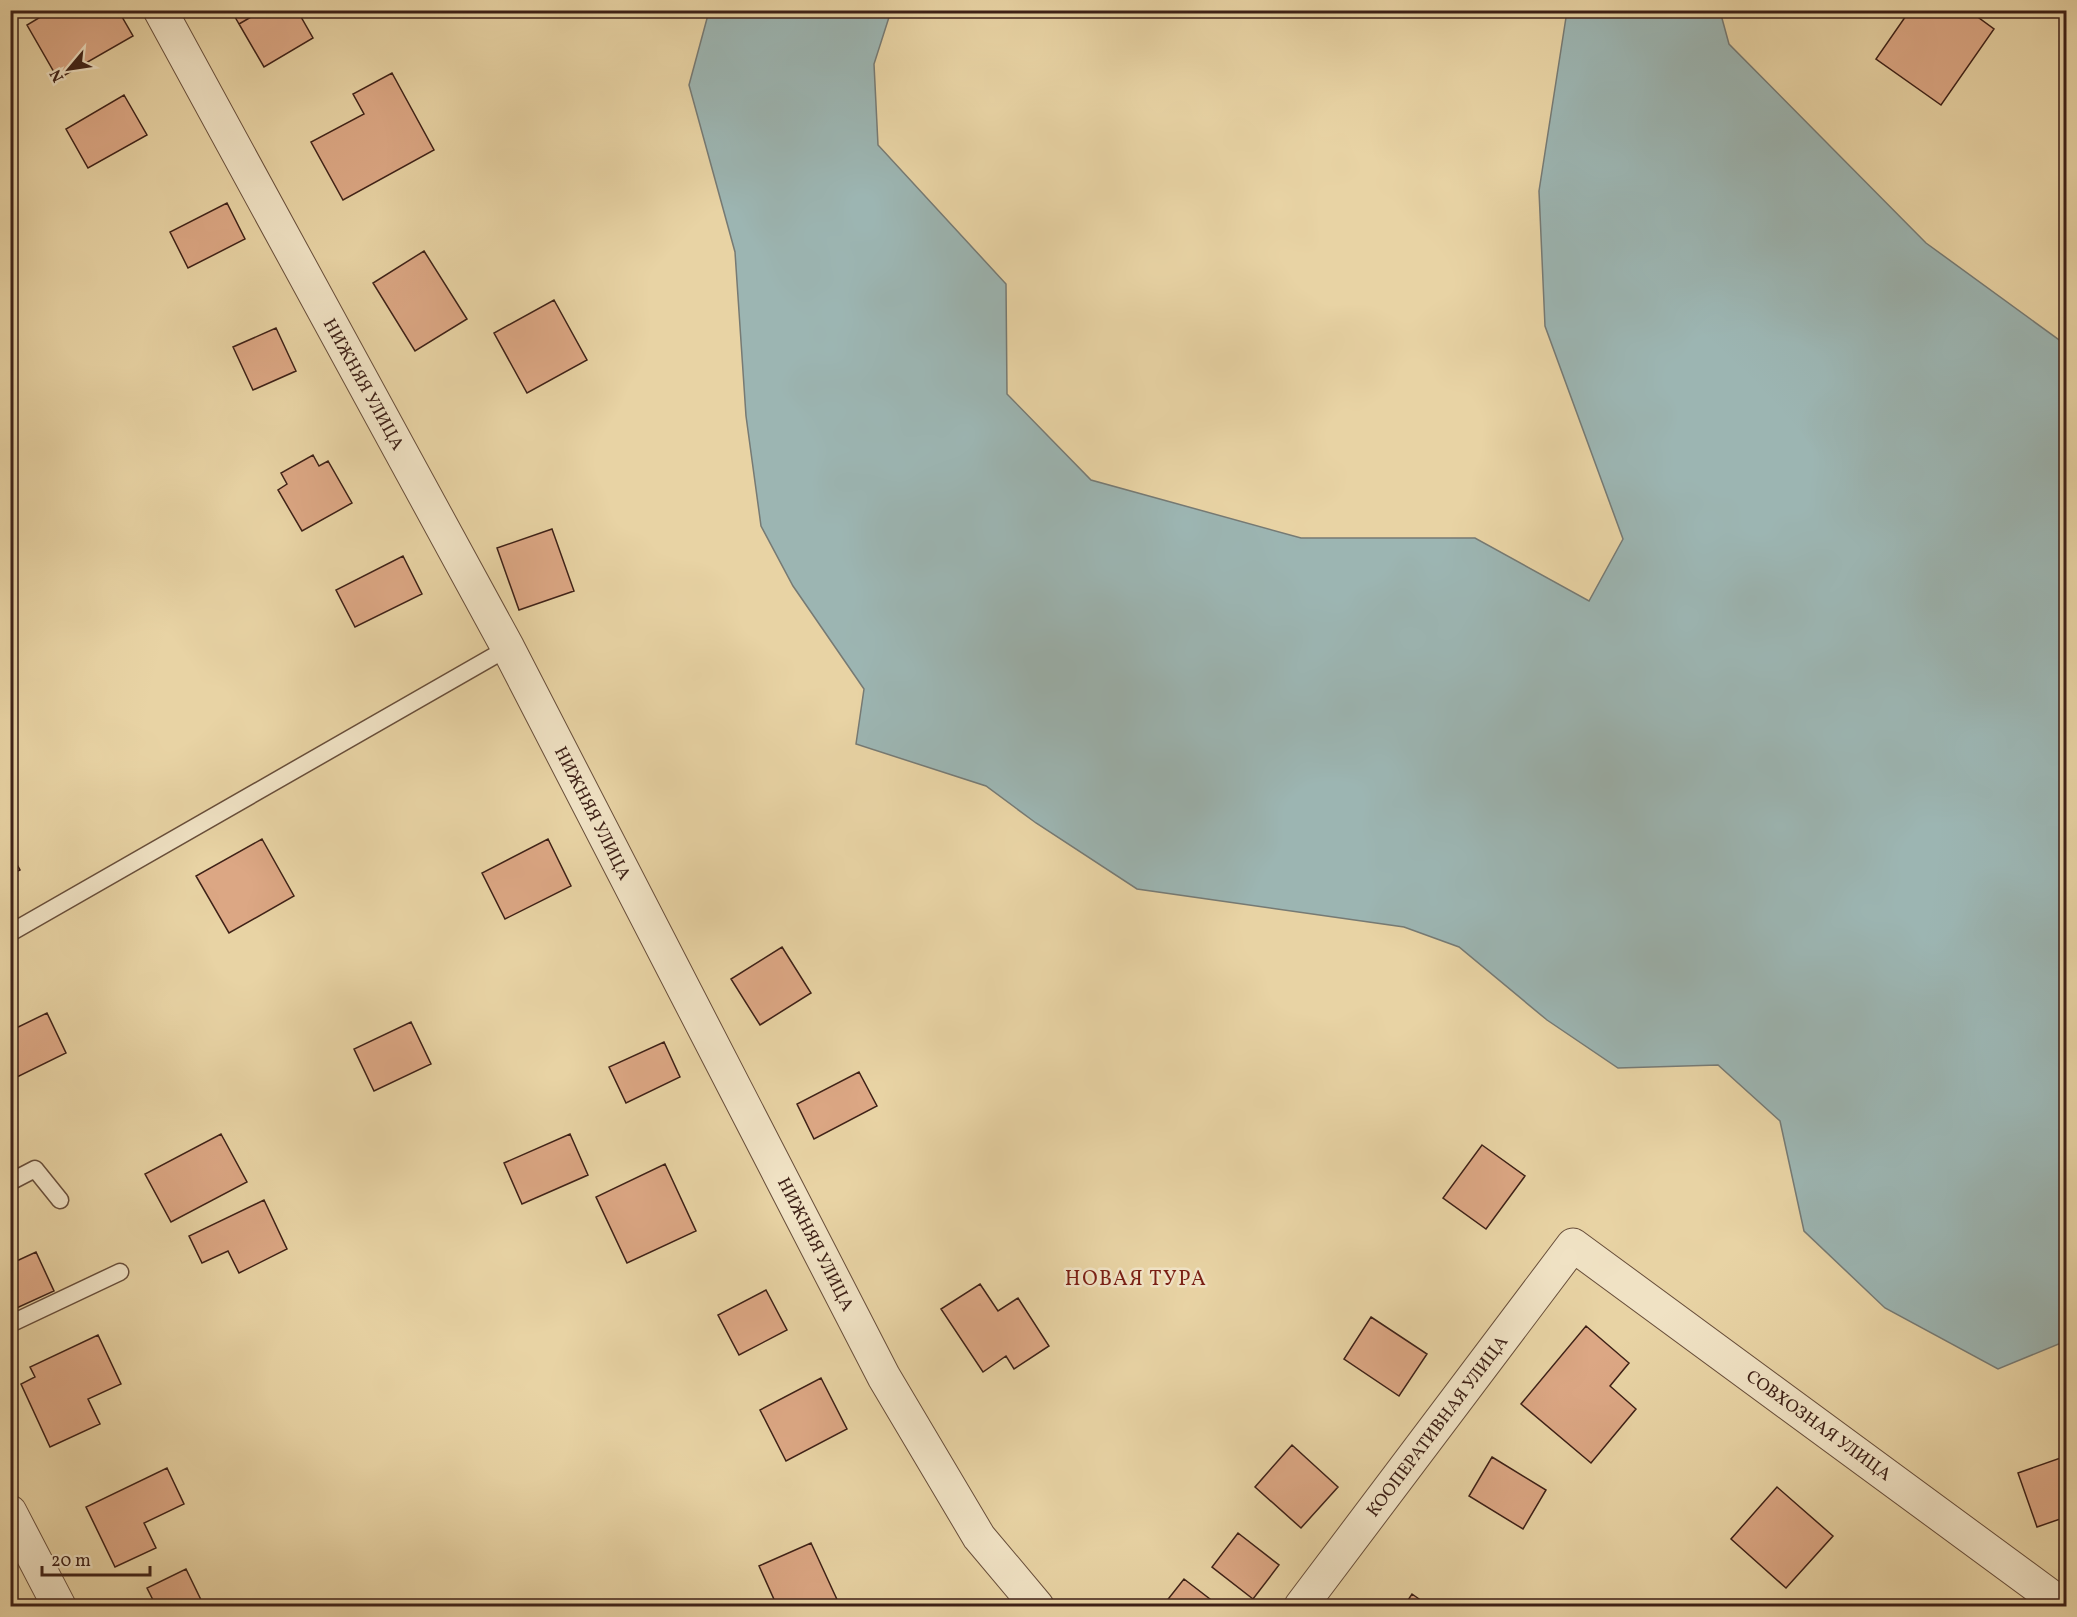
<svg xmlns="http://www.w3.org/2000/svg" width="2077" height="1617" font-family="Vollkorn,serif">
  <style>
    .water { fill: #9cb5b2; stroke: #767a74; stroke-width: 1.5 }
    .building { fill: #dca784; stroke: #3e2117; stroke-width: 1.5 }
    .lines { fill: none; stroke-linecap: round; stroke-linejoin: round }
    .service-casing { stroke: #684e3a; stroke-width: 19 }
    .minor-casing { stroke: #684e3a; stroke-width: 35 }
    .service { stroke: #f0e2c4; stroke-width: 16 }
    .minor { stroke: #f0e2c4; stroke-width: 33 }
    .labels { text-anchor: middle; stroke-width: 5; stroke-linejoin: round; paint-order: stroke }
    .street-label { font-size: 18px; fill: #3e2117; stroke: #f0e2c4 }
    .quarter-label { font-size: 21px; letter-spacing: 1.5px; fill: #7a1f14; stroke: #f0e2c4 }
  </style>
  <rect width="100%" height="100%" fill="#e8d3a4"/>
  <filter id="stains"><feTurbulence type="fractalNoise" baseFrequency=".00333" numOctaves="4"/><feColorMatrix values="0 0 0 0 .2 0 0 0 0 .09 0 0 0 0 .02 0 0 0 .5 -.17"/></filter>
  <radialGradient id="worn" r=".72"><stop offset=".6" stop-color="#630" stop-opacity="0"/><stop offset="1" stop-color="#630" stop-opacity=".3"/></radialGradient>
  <path class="water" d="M 709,11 L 891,11 L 874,64 L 878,145 L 1006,284 L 1007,394 L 1091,480 L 1301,538 L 1475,538 L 1589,601 L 1623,539 L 1545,326 L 1539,191 L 1567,11 L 1720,11 L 1729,44 L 1926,243 L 2066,345 L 2066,1341 L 1998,1369 L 1885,1308 L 1804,1231 L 1780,1121 L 1718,1065 L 1618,1068 L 1547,1020 L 1459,947 L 1404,927 L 1137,889 L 1036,823 L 986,786 L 856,744 L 864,689 L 793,586 L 761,526 L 746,416 L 735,252 L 689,85 Z"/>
  <path class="building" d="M 52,10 L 118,10 L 133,36 L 58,79 L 27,25 Z
    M 231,10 L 263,10 L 239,24 Z
    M 263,10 L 297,10 L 313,38 L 264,67 L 239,24 Z
    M 1910,10 L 1968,10 L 1994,29 L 1941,105 L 1876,59 Z
    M 392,73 L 434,150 L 343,200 L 311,142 L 364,114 L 353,94 Z
    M 124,95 L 147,135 L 88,168 L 66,129 Z
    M 227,203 L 245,239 L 188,268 L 170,232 Z
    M 424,251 L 467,319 L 415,351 L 373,283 Z
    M 554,300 L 587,360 L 527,393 L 494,333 Z
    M 276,328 L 296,371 L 253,390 L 233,347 Z
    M 313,455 L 319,466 L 328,461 L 352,503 L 302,531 L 278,490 L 287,484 L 281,473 Z
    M 552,529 L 574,591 L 519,610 L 497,548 Z
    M 403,556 L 422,594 L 355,627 L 336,590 Z
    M 262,839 L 294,896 L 229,933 L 196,876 Z
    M 548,839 L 571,886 L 505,919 L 482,873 Z
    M 10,852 L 20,870 L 10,875 Z
    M 782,947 L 811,993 L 760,1025 L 731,979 Z
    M 47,1013 L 66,1053 L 17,1077 L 10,1063 L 10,1031 Z
    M 411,1022 L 431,1064 L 374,1091 L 354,1049 Z
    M 664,1042 L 680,1077 L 626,1103 L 609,1067 Z
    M 859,1072 L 877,1106 L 814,1139 L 797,1104 Z
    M 221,1134 L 247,1182 L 171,1222 L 145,1174 Z
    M 570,1134 L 588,1175 L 522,1204 L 504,1163 Z
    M 1482,1145 L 1525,1176 L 1486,1229 L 1443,1198 Z
    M 665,1164 L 696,1231 L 627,1263 L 596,1197 Z
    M 264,1200 L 287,1249 L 239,1273 L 228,1251 L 202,1263 L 189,1236 Z
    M 36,1252 L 54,1291 L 10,1311 L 10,1264 Z
    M 980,1284 L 998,1311 L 1018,1298 L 1049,1346 L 1014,1369 L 1006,1356 L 983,1372 L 941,1309 Z
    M 766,1290 L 787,1330 L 739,1355 L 718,1315 Z
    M 1371,1317 L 1427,1354 L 1399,1396 L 1344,1359 Z
    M 1586,1326 L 1629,1363 L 1610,1386 L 1636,1409 L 1591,1463 L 1521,1404 Z
    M 98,1335 L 121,1384 L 88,1399 L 100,1424 L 50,1447 L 21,1384 L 35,1377 L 30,1367 Z
    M 821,1378 L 847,1429 L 786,1461 L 760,1410 Z
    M 1292,1445 L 1338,1487 L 1301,1528 L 1255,1487 Z
    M 2066,1456 L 2066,1517 L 2037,1527 L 2018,1473 Z
    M 1492,1457 L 1546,1490 L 1523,1529 L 1469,1496 Z
    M 167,1468 L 184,1504 L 144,1523 L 156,1548 L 115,1567 L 86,1507 Z
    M 1777,1487 L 1833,1536 L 1786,1588 L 1731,1539 Z
    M 1238,1533 L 1279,1565 L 1253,1599 L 1212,1567 Z
    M 811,1543 L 840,1606 L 777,1606 L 759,1566 Z
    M 186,1569 L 204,1606 L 156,1606 L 147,1588 Z
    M 1184,1579 L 1219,1606 L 1170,1606 L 1165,1603 Z
    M 1412,1594 L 1429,1606 L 1404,1606 Z"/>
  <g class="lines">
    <g class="service-casing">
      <path id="service" d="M 10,933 L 508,648
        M 10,1182 L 35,1169 L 60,1200
        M 10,1324 L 120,1272"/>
    </g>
    <g class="minor-casing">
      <path id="minor" d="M 160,10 L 508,648 L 884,1377 L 979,1537 L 1037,1606
        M 10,1512 L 59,1606
        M 1301,1606 L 1573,1245 L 2064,1606"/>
    </g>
    <use href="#service" class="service"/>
    <use href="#minor" class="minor"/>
  </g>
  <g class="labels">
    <g class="street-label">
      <text transform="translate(364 384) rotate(61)" y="6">НИЖНЯЯ УЛИЦА</text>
      <text transform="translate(593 813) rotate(63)" y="6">НИЖНЯЯ УЛИЦА</text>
      <text transform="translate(816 1244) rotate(63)" y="6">НИЖНЯЯ УЛИЦА</text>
      <text transform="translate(1819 1425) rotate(36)" y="6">СОВХОЗНАЯ УЛИЦА</text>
      <text transform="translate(1437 1426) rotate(-53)" y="6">КООПЕРАТИВНАЯ УЛИЦА</text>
    </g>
    <g class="quarter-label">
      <text x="1136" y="1285">НОВАЯ ТУРА</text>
    </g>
  </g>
  <rect width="2077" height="1617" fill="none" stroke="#e8d3a4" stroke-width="36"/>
  <rect x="12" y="12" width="2053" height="1593" fill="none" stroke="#3e2117" stroke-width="3"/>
  <rect x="18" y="18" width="2041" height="1581" fill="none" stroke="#3e2117" stroke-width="1.5"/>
  <g transform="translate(69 69) rotate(241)" stroke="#f0e2c4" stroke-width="4.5" paint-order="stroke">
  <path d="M0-4.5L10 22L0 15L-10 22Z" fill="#3e2117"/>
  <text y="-9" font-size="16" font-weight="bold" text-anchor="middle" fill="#3e2117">N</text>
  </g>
  <path d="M42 1566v9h108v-9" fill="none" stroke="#3e2117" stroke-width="3"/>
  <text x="51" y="1566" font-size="18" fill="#3e2117" stroke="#f0e2c4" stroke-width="4.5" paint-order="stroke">20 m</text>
  <rect width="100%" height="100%" filter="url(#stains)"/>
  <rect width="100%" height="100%" fill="url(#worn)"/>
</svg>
